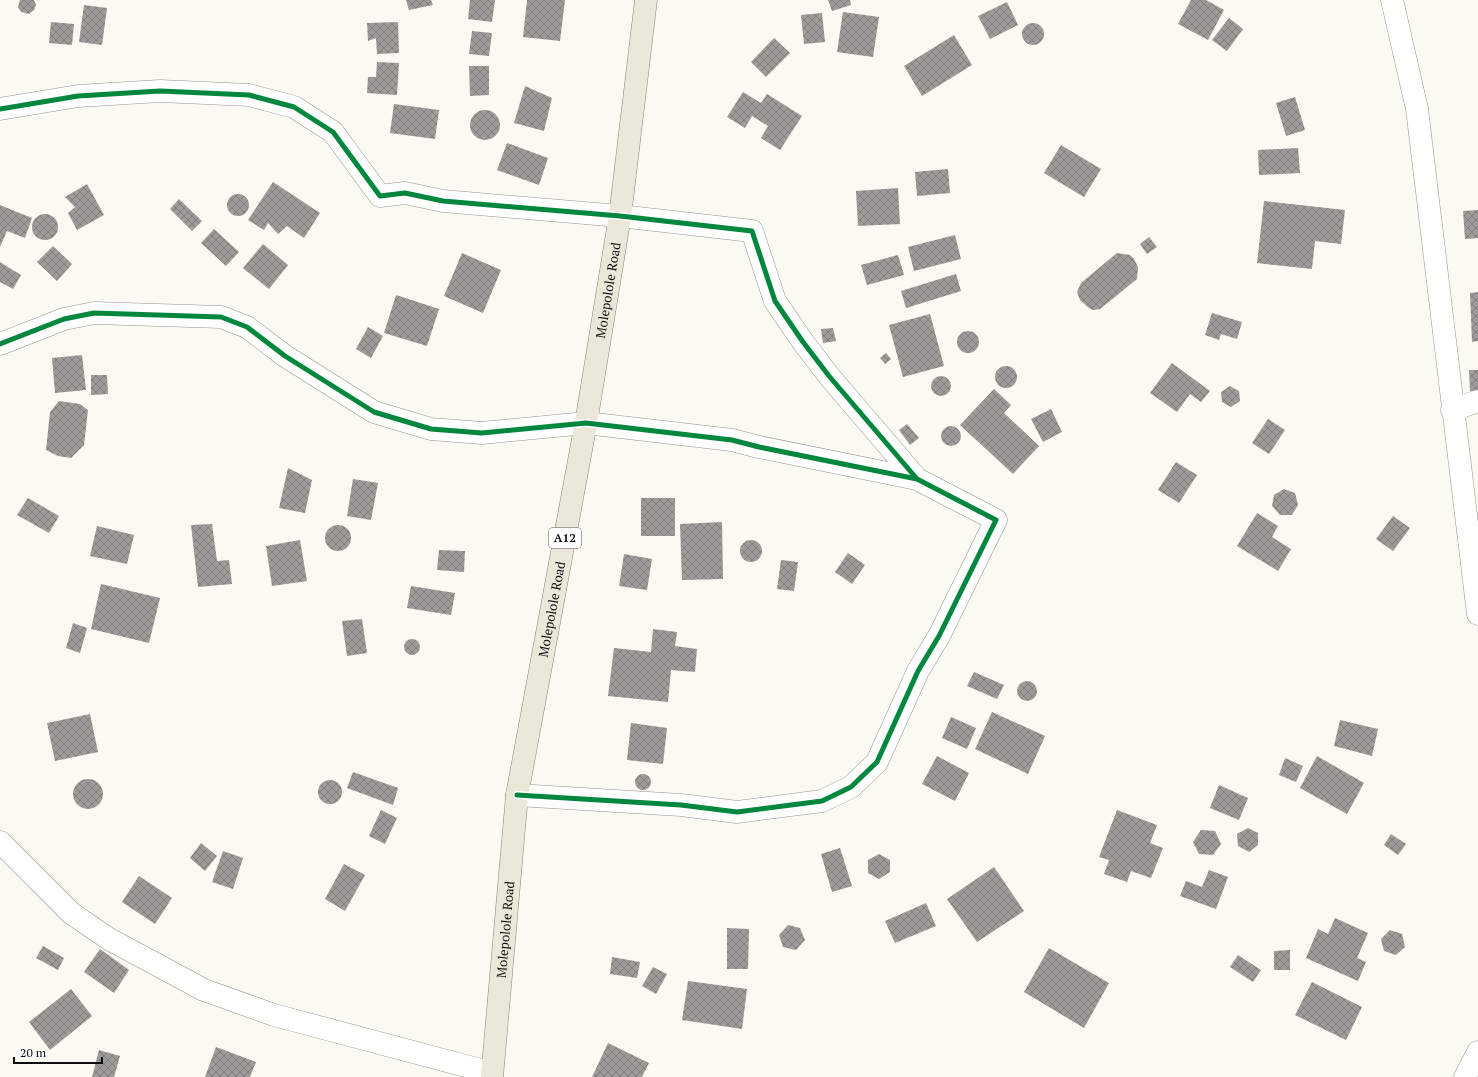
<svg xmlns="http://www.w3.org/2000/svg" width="1478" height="1077" font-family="'PT Serif',serif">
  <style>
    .building { fill: url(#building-cross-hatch) }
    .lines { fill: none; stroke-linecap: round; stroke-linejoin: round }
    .minor-casing { stroke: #949491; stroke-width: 23 }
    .primary-casing { stroke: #82817e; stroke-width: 23 }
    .minor { stroke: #fefefd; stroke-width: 22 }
    .primary { stroke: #ebe8da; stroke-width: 22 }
    .cycleway-casing { stroke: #fff; stroke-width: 8 }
    .cycleway { stroke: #00873e; stroke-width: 5 }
    .labels { text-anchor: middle; stroke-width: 4; stroke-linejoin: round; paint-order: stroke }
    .shield { fill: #fff; stroke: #565656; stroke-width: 1 }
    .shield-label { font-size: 12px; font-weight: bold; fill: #0e0e0e }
    .street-label { font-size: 13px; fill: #0e0e0e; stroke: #fff }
  </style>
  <defs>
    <pattern id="building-cross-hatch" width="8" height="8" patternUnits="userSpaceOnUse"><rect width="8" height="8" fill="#9e9c98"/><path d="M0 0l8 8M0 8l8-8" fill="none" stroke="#7f7e7a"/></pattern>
  </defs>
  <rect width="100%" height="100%" fill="#faf9f2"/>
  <path class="building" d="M 20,0 L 34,0 L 36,5 L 34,10 L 29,14 L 21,12 L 18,7 Z
    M 406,0 L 431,0 L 433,5 L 409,10 Z
    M 470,0 L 495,0 L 492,22 L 468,19 Z
    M 527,0 L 565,0 L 560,41 L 523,37 Z
    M 828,0 L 850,0 L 851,5 L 832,11 Z
    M 1191,0 L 1206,0 L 1224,10 L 1208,40 L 1178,24 Z
    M 1007,2 L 1018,25 L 990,39 L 978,16 Z
    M 84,5 L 107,8 L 102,45 L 79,42 Z
    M 843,12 L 879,17 L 873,57 L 837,52 Z
    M 822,13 L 825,42 L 804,44 L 801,15 Z
    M 1229,18 L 1243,29 L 1227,51 L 1212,40 Z
    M 51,22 L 74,24 L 72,45 L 49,43 Z
    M 398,22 L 399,53 L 377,54 L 376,38 L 368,41 L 367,23 Z
    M1022 34a11 11 0 1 1 22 0a11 11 0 1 1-22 0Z
    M 472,31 L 492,33 L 489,56 L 469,54 Z
    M 954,35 L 972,65 L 922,96 L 904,66 Z
    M 774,38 L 790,53 L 766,77 L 751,62 Z
    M 377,62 L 399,63 L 397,95 L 367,93 L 368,77 L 376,77 Z
    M 469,66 L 489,66 L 489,95 L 470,96 Z
    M 525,86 L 552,98 L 544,131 L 514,123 Z
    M 743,92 L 761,103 L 767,94 L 802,116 L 780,150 L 761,138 L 768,126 L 752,116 L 745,128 L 727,117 Z
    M 1295,97 L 1305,130 L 1286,136 L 1276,103 Z
    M 394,104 L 439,110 L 435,139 L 390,133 Z
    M470 125a15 15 0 1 1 30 0a15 15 0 1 1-30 0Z
    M 507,143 L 548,158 L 539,185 L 497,170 Z
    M 1061,145 L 1101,169 L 1084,197 L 1044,173 Z
    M 1298,148 L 1300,173 L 1259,175 L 1258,150 Z
    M 948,169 L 950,193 L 917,196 L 915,172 Z
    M 273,182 L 320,213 L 304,238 L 287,226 L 278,234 L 268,223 L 264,230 L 248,220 Z
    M 87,184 L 104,215 L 77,230 L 68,213 L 75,207 L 65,197 Z
    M 898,188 L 900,224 L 858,226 L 856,191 Z
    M227 205a11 11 0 1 1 22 0a11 11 0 1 1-22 0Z
    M 179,199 L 202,221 L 192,231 L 170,209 Z
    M 1264,201 L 1345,210 L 1341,244 L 1315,241 L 1312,269 L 1257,263 Z
    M 0,205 L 32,218 L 25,238 L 7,231 L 0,247 Z
    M 1478,210 L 1478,238 L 1465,239 L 1463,211 Z
    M32 227a13 13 0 1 1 26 0a13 13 0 1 1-26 0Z
    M 214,229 L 239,252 L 226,266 L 201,243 Z
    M 955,235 L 961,259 L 914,271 L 908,247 Z
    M 1149,237 L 1157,247 L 1147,254 L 1140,244 Z
    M 263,244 L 288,265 L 269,289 L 243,268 Z
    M 53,246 L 72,264 L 57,281 L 37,262 Z
    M 462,253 L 501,270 L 483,313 L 444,296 Z
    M 1117,253 L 1130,255 L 1134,259 L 1138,267 L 1137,279 L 1100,309 L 1093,310 L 1089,308 L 1080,300 L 1077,292 L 1081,283 Z
    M 898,255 L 904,275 L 867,285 L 861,265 Z
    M 0,262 L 21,275 L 13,289 L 0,282 Z
    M 956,274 L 961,291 L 906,308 L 901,291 Z
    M 1478,292 L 1478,341 L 1472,342 L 1470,293 Z
    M 396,295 L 439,309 L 427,346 L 384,333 Z
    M 1212,313 L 1242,322 L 1237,339 L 1221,334 L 1219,340 L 1205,335 Z
    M 930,314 L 944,366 L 903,377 L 889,325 Z
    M 368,327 L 383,336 L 371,358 L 356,349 Z
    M 833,328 L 836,341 L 823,343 L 821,329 Z
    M957 342a11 11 0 1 1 22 0a11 11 0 1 1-22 0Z
    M 886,353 L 891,359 L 885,364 L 880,358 Z
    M 82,355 L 86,390 L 55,393 L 52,358 Z
    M 1172,363 L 1210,391 L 1201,402 L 1190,394 L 1177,412 L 1150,393 Z
    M995 377a11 11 0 1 1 22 0a11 11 0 1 1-22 0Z
    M 1469,370 L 1478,370 L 1478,391 L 1470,391 Z
    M 91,375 L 107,375 L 108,394 L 91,395 Z
    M931 386a10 10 0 1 1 20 0a10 10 0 1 1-20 0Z
    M 1230,386 L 1239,391 L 1240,401 L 1231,407 L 1222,402 L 1221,392 Z
    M 994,389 L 1011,405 L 1004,413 L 1039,446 L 1013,474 L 960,425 Z
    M 59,401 L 80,404 L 88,410 L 84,445 L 71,458 L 58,456 L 46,450 L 50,412 Z
    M 1051,409 L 1062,432 L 1043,442 L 1031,419 Z
    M 1268,419 L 1285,430 L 1269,454 L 1252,443 Z
    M 907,424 L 919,438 L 910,445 L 899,430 Z
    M941 436a10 10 0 1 1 20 0a10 10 0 1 1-20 0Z
    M 1176,462 L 1197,475 L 1179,503 L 1158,490 Z
    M 288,468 L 312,480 L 305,513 L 279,508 Z
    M 353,479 L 378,483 L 371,520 L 347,516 Z
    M 1284,489 L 1295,493 L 1298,505 L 1292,515 L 1280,515 L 1272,506 L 1274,495 Z
    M 28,498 L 59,516 L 49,533 L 17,515 Z
    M 641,498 L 675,498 L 675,536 L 641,536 Z
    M 1257,513 L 1278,526 L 1272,537 L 1291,549 L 1278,571 L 1237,546 Z
    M 1393,516 L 1410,528 L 1393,551 L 1376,539 Z
    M 722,522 L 723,579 L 682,580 L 680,524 Z
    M 212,524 L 217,561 L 229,560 L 232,584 L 198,587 L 191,525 Z
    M325 538a13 13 0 1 1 26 0a13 13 0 1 1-26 0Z
    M 97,526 L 134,535 L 127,564 L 90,556 Z
    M 300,540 L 307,581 L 272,586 L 266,546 Z
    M740 551a11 11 0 1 1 22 0a11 11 0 1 1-22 0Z
    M 439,550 L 465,551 L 464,572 L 437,570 Z
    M 848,553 L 865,565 L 852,584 L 835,572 Z
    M 624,554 L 652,559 L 647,590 L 619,586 Z
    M 781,560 L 798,562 L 794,591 L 777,589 Z
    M 101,584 L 160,598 L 149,643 L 91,629 Z
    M 411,586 L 455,593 L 451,615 L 407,608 Z
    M 362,619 L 367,653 L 347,656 L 342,621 Z
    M 73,623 L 87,628 L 80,653 L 66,648 Z
    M 653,629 L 677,632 L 675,646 L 697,649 L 695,672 L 671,670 L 668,702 L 608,696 L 614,648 L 651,652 Z
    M404 647a8 8 0 1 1 16 0a8 8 0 1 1-16 0Z
    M 974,672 L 1004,685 L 997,699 L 967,686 Z
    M1017 691a10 10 0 1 1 20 0a10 10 0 1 1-20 0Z
    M 992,712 L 1045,736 L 1028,774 L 975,749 Z
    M 90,714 L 98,752 L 55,761 L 47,723 Z
    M 951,717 L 976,728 L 967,749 L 942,738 Z
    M 1340,720 L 1378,729 L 1372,756 L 1334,746 Z
    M 631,723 L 667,728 L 663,764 L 627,760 Z
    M 937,756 L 969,773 L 955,801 L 922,784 Z
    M 1317,756 L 1364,783 L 1347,814 L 1300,788 Z
    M 1285,758 L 1303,766 L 1296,782 L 1279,775 Z
    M 353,772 L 398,788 L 393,805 L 347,788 Z
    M635 782a8 8 0 1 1 16 0a8 8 0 1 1-16 0Z
    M73 794a15 15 0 1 1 30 0a15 15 0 1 1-30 0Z
    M318 792a12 12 0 1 1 24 0a12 12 0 1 1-24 0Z
    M 1219,785 L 1248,798 L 1239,820 L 1210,808 Z
    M 381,810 L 397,818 L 385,844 L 369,836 Z
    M 1117,810 L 1157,825 L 1150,843 L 1163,848 L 1151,878 L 1131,871 L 1127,882 L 1104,874 L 1109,860 L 1099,857 Z
    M 1248,828 L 1258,833 L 1258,845 L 1249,852 L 1238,846 L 1237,834 Z
    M 1201,830 L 1215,831 L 1221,844 L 1213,855 L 1199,854 L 1193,842 Z
    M 1391,834 L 1406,844 L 1398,855 L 1384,845 Z
    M 201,843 L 217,856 L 205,871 L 190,858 Z
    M 840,848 L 852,886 L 832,892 L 821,854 Z
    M 223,851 L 243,858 L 233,889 L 212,882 Z
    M 879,854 L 890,860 L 890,872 L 879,879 L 868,873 L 868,860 Z
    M 344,864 L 365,875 L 345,911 L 325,899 Z
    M 994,867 L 1024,911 L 977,942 L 947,899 Z
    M 1209,870 L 1228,877 L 1216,909 L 1180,896 L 1186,881 L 1202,887 Z
    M 139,876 L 172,898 L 155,924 L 122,902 Z
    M 926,903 L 936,926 L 895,943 L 885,921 Z
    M 1335,918 L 1368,933 L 1357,958 L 1366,962 L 1358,981 L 1306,958 L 1318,929 L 1328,934 Z
    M 788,925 L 800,928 L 805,940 L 796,950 L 783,947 L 779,935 Z
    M 727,928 L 749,929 L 748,969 L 727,969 Z
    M 1390,930 L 1402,934 L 1405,947 L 1396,955 L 1384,951 L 1381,939 Z
    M 43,946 L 64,958 L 58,970 L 36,958 Z
    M 1049,948 L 1109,983 L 1084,1028 L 1024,992 Z
    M 100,949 L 129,970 L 114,993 L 84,972 Z
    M 1290,950 L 1290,970 L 1274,970 L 1274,951 Z
    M 1238,955 L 1261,970 L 1253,982 L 1230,967 Z
    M 612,957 L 640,962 L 637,978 L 610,974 Z
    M 653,967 L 667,974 L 656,994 L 642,986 Z
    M 688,981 L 747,989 L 742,1029 L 682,1020 Z
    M 1312,982 L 1362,1007 L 1346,1040 L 1295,1015 Z
    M 71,989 L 92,1016 L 50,1050 L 29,1022 Z
    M 608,1043 L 649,1063 L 642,1077 L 592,1077 Z
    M 216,1047 L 256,1062 L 250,1077 L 205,1077 Z
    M 99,1050 L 120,1056 L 114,1077 L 92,1077 Z"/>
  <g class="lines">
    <g class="minor-casing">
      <path id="minor" d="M 1392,0 L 1417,109 L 1478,614
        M 0,109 L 78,96 L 160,91 L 249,95 L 294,107 L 333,132 L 380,196 L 405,193 L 443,201 L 620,216 L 752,231 L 775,301 L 803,342 L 829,376 L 917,479 L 996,520 L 939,636 L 918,671 L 877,762 L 851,787 L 822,801 L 737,812 L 681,805 L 517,795
        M 0,344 L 64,319 L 94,313 L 221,317 L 247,327 L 285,356 L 374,412 L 431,429 L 482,433 L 586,423 L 732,440 L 759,447 L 917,479
        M 1452,410 L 1478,401
        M 0,842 L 71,913 L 109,939 L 204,990 L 274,1015 L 492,1073
        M 1465,1077 L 1478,1052"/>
    </g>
    <g class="primary-casing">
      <g id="primary">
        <path id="s1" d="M 492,1077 L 517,795 L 586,423 L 620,216 L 646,0"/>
      </g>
    </g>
    <use href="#minor" class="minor"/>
    <use href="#primary" class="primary"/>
    <g class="cycleway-casing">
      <path id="cycleway" d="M 0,109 L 78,96 L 160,91 L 249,95 L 294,107 L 333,132 L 380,196 L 405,193 L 443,201 L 620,216 L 752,231 L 775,301 L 803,342 L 829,376 L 917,479 L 996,520 L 939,636 L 918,671 L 877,762 L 851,787 L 822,801 L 737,812 L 681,805 L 517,795
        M 0,344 L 64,319 L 94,313 L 221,317 L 247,327 L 285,356 L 374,412 L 431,429 L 482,433 L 586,423 L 732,440 L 759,447 L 917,479"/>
    </g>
    <use href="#cycleway" class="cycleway"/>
  </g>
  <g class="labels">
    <rect class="shield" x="549" y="528" width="32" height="20" rx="3"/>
    <g class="shield-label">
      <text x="565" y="542">A12</text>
    </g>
    <g class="street-label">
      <text dy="5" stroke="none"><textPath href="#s1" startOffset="796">Molepolole Road</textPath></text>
      <text dy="5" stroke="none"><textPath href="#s1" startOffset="472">Molepolole Road</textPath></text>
      <text dy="5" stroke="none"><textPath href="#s1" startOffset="148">Molepolole Road</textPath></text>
    </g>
  </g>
  <path d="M14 1057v6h88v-6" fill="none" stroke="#0e0e0e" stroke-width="2"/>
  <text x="20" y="1057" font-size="12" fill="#0e0e0e" stroke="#ffffff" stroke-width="3" paint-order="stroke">20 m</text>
</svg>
